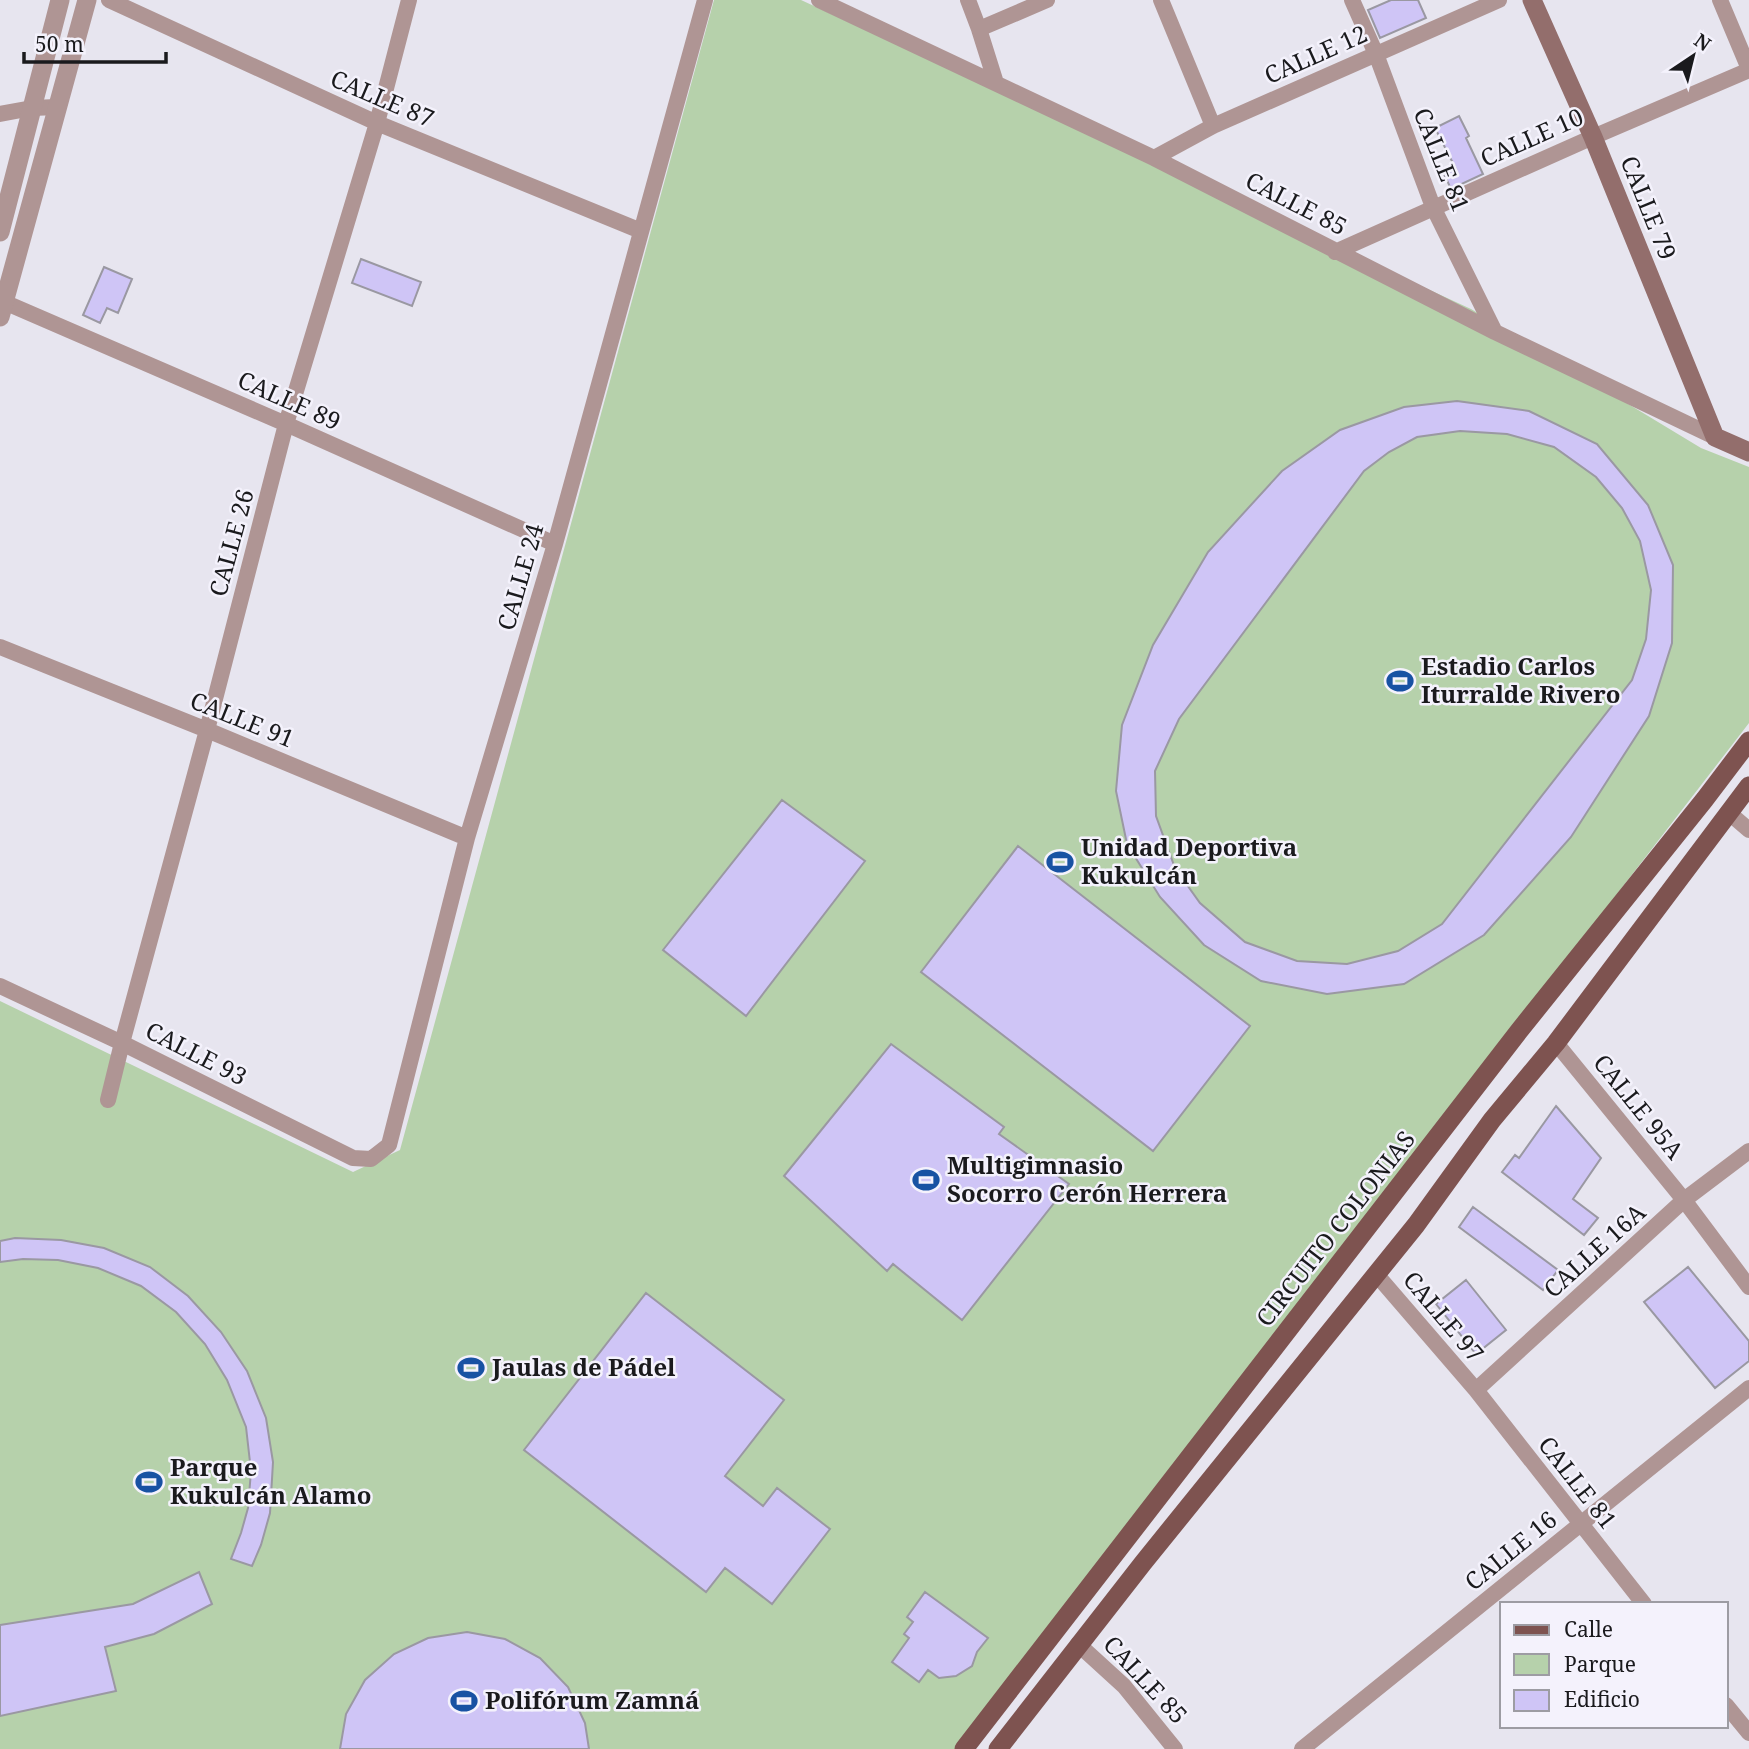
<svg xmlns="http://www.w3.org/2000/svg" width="1749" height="1749" font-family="'Noto Serif',serif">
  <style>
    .green { fill: #b6d1ab }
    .building { fill: #cfc5f6; stroke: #9a98a2; stroke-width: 2; fill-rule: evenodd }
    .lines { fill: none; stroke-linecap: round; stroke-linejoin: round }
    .minor { stroke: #af9594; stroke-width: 16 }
    .tertiary { stroke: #af9594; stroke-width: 19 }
    .secondary { stroke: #936e6c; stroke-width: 19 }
    .primary { stroke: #7e5350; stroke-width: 19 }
    .labels { text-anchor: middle; stroke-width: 5; stroke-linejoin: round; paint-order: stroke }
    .street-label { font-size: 24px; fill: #1a1a1d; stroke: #f4f2fc }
    .poi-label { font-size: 24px; font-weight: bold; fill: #1a1a1d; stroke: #f4f2fc; text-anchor: start }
  </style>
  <rect width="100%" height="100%" fill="#e7e5ef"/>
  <path class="green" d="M 714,0 L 801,0 L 1471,309 L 1701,448 L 1749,467 L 1749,723 L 957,1749 L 0,1749 L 0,1001 L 353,1172 L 400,1150 Z"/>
  <path class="building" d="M 1391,0 L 1418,0 L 1426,18 L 1380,38 L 1368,10 Z
    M 1459,116 L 1469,136 L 1466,138 L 1483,174 L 1451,189 L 1444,174 L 1456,169 L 1435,128 Z
    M 361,259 L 421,282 L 412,306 L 352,283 Z
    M 104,267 L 132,279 L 118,313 L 107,308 L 100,323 L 83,315 Z
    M 1457,401 L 1529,411 L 1597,444 L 1648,505 L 1673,565 L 1672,643 L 1649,716 L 1571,837 L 1484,935 L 1404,984 L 1327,994 L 1261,981 L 1204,945 L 1160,897 L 1127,844 L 1116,791 L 1122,725 L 1153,645 L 1208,552 L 1282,471 L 1340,430 L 1404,407 ZM 1460,431 L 1507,434 L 1554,447 L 1596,477 L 1622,508 L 1640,541 L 1651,590 L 1646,639 L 1632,680 L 1442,924 L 1398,951 L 1347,964 L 1297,961 L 1245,942 L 1200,903 L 1175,868 L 1156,816 L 1155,771 L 1179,719 L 1364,471 L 1389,452 L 1417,437 Z
    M 782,800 L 865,861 L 746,1016 L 663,950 Z
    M 1018,846 L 1250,1026 L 1153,1151 L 921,972 Z
    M 891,1044 L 1004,1127 L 999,1134 L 1069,1184 L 962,1320 L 893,1264 L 887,1271 L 784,1176 Z
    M 1556,1106 L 1601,1158 L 1573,1199 L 1598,1218 L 1584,1235 L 1502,1172 L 1515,1155 L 1519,1158 Z
    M 1473,1207 L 1558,1270 L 1543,1290 L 1459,1227 Z
    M 15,1238 L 61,1240 L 104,1248 L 150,1267 L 188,1296 L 221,1332 L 247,1371 L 266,1418 L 273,1462 L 270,1513 L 261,1545 L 252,1566 L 231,1559 L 241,1533 L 248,1508 L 251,1471 L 246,1427 L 227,1380 L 205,1344 L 176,1312 L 141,1286 L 98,1268 L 58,1260 L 23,1259 L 0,1262 L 0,1241 Z
    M 1688,1267 L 1749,1341 L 1749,1361 L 1715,1388 L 1644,1302 Z
    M 1466,1280 L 1506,1330 L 1476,1354 L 1436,1304 Z
    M 646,1293 L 784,1400 L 725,1476 L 763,1506 L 777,1488 L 830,1529 L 772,1604 L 725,1568 L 706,1592 L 524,1450 Z
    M 199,1572 L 212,1604 L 154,1634 L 105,1647 L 116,1691 L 0,1716 L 0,1625 L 133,1604 Z
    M 925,1592 L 988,1638 L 977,1652 L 972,1666 L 956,1676 L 939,1678 L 928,1670 L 919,1682 L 892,1662 L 909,1638 L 904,1634 L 913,1622 L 907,1617 Z
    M 467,1632 L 505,1639 L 540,1658 L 568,1687 L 585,1723 L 589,1749 L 340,1749 L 346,1714 L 365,1680 L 394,1654 L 428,1638 Z"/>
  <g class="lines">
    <path class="minor" d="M 109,0 L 377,123 L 641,231
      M 819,0 L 1154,158 L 1495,332 L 1715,437
      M 968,0 L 979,29 L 996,83
      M 1161,0 L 1213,126
      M 1352,0 L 1376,54 L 1433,207 L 1495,332
      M 1720,0 L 1749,69
      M 979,29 L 1047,0
      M 0,114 L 32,108 L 57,107
      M 1154,158 L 1213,126 L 1499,0
      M 1335,252 L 1593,137 L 1749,70
      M 4,302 L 286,424 L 555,544
      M 0,647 L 207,730 L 467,838
      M 1728,812 L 1749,830
      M 0,986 L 122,1043 L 353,1158 L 371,1159 L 389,1145 L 467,838 L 555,544 L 705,0
      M 1556,1043 L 1684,1200 L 1749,1287
      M 108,1100 L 122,1043 L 207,730 L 286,424 L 377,123 L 409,0
      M 1376,1274 L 1476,1390 L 1644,1604
      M 1476,1390 L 1684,1200 L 1749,1151
      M 1078,1644 L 1124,1686 L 1175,1749
      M 1726,1705 L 1749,1733
      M 1302,1749 L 1749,1388"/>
    <path class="tertiary" d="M 0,232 L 60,0
      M 0,317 L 87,0"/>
    <path class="secondary" d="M 1532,0 L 1593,137 L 1715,437 L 1749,452"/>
    <path class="primary" d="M 964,1749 L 1519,1031 L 1705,799 L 1749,741
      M 998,1749 L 1143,1563 L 1416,1225 L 1492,1120 L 1556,1043 L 1749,786"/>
  </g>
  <defs>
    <g id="stadium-bare" transform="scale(2.1)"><path d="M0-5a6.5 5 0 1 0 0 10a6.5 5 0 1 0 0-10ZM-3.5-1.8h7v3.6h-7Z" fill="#1852a3" stroke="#f4f2fc" stroke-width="2.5" paint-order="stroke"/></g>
  </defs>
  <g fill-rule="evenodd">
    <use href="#stadium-bare" x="1400" y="681"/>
    <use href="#stadium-bare" x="1060" y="862"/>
    <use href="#stadium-bare" x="926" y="1180"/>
    <use href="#stadium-bare" x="471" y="1368"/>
    <use href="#stadium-bare" x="149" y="1482"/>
    <use href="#stadium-bare" x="464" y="1701"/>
  </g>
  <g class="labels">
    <g class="street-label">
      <text transform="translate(1316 55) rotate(-24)" y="8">CALLE 12</text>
      <text transform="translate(382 99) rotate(23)" y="8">CALLE 87</text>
      <text transform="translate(1532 138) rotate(-24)" y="8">CALLE 10</text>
      <text transform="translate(1441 160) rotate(68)" y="8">CALLE 81</text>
      <text transform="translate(1296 204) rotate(27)" y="8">CALLE 85</text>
      <text transform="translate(1648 208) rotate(68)" y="8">CALLE 79</text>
      <text transform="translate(289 401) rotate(24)" y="8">CALLE 89</text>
      <text transform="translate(232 543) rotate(-75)" y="8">CALLE 26</text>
      <text transform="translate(521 577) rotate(-74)" y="8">CALLE 24</text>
      <text transform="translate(242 720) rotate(22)" y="8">CALLE 91</text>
      <text transform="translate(196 1054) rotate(27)" y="8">CALLE 93</text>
      <text transform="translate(1638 1107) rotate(51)" y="8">CALLE 95A</text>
      <text transform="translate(1336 1229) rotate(-52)" y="8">CIRCUITO COLONIAS</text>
      <text transform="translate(1595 1251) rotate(-42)" y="8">CALLE 16A</text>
      <text transform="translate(1443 1317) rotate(50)" y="8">CALLE 97</text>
      <text transform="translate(1577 1483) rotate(52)" y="8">CALLE 81</text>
      <text transform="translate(1511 1551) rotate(-39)" y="8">CALLE 16</text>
      <text transform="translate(1145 1680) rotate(47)" y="8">CALLE 85</text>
    </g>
    <g class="poi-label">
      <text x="1421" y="675">Estadio Carlos<tspan x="1421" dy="28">Iturralde Rivero</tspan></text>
      <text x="1081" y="856">Unidad Deportiva<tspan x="1081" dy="28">Kukulcán</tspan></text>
      <text x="947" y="1174">Multigimnasio<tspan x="947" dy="28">Socorro Cerón Herrera</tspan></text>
      <text x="492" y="1376">Jaulas de Pádel</text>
      <text x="170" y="1476">Parque<tspan x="170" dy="28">Kukulcán Alamo</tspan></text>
      <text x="485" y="1709">Polifórum Zamná</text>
    </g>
  </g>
  <rect x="1500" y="1602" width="228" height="126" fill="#f4f2fc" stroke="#9d9ca3" stroke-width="2"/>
  <rect x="1514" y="1625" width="35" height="10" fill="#7e5350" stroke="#9d9ca3" stroke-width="2"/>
  <text x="1564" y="1637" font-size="21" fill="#1a1a1d">Calle</text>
  <rect x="1514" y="1654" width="35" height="21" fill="#b6d1ab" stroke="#9d9ca3" stroke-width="2"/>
  <text x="1564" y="1672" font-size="21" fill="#1a1a1d">Parque</text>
  <rect x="1514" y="1690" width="35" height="21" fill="#cfc5f6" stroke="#9d9ca3" stroke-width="2"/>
  <text x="1564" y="1707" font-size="21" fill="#1a1a1d">Edificio</text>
  <g transform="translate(1693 56) rotate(35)" stroke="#f4f2fc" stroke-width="5" paint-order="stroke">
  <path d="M0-5L12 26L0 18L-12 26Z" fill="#1a1a1d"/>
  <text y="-10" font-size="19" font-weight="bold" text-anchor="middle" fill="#1a1a1d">N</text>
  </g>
  <path d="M24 52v10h142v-10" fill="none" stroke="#1a1a1d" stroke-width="3.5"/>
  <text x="35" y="52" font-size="21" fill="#1a1a1d" stroke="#f4f2fc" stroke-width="5" paint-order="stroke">50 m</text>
</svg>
